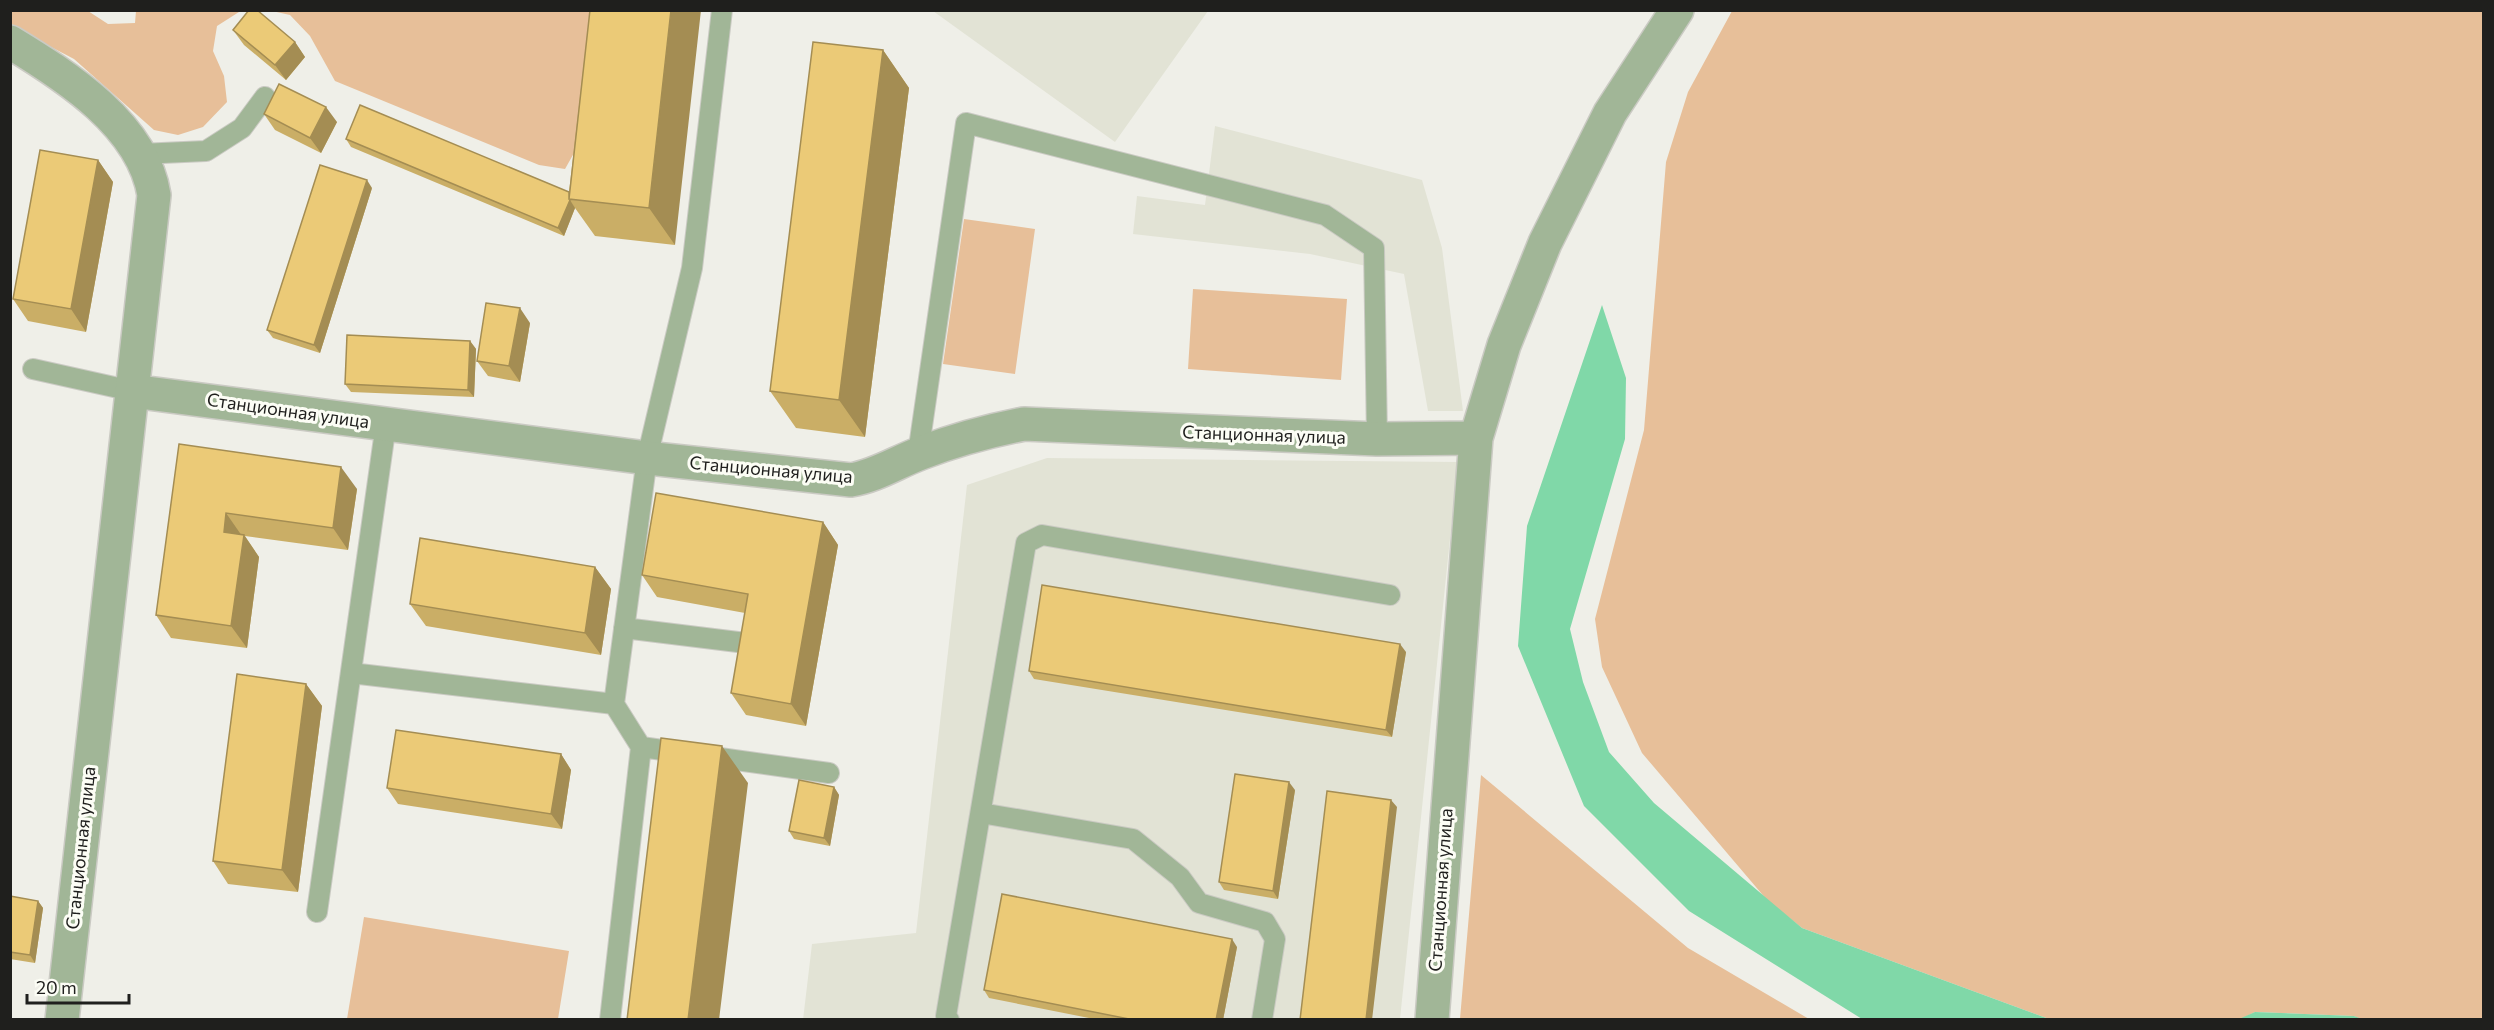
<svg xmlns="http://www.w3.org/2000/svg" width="2494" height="1030" font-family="Commissioner,sans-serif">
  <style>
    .built { fill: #e2e3d5 }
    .green { fill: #e7bf99 }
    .water { fill: #80d8a8 }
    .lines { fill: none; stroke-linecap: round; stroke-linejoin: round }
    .service-casing { stroke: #cacac3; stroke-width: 22 }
    .minor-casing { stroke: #cacac3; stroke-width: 36 }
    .service { stroke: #a1b697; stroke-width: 20 }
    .minor { stroke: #a1b697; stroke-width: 33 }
    .wall { fill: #caae66 }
    .shaded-wall { fill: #a48d53 }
    .building { fill: #ebca77; stroke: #a48d53; stroke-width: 1.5 }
    .labels { text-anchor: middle; stroke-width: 6; stroke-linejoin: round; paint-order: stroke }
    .street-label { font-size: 18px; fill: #1f1f1d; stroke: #fcfdf5 }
  </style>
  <rect width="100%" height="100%" fill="#efefe8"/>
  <path class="built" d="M 933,11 L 1208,11 L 1115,142 Z
    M 1215,126 L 1422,180 L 1442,248 L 1463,411 L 1428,411 L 1404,274 L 1310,254 L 1133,234 L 1137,196 L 1205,205 Z
    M 1047,458 L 1458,462 L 1400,1019 L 803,1020 L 812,944 L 916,933 L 967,485 Z"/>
  <path class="green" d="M 10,11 L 88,11 L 108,24 L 135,23 L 136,11 L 248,11 L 239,12 L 217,26 L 213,51 L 224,76 L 227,102 L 203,127 L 178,135 L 154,130 L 74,59 L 11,26 Z
    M 272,11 L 596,11 L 578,146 L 565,169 L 539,165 L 335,81 L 310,36 L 290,15 Z
    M 1732,11 L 2483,11 L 2483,1019 L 2362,1020 L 2354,1016 L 2255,1012 L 2239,1020 L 2049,1019 L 1802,928 L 1767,900 L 1642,753 L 1602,667 L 1595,619 L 1644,430 L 1666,162 L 1688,92 Z
    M 964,219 L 1035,229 L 1015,374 L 943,364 Z
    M 1193,289 L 1347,299 L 1341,380 L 1188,369 Z
    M 1481,775 L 1688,948 L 1809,1019 L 1460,1019 Z
    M 364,917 L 569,951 L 558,1019 L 347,1019 Z"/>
  <path class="water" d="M 1602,305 L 1626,378 L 1625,439 L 1570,629 L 1583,682 L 1609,752 L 1654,803 L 1802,928 L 2049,1019 L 1862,1019 L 1689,911 L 1584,806 L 1518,646 L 1527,526 Z
    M 2255,1012 L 2354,1016 L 2362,1019 L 2239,1019 Z"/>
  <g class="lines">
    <g class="service-casing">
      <path id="service" d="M 140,154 L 206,151 L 242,128 L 265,97
        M 33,369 L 132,391
        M 918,454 L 966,123 L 1325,215 L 1374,248 L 1377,439
        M 624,628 L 746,643
        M 351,673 L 614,704 L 641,747 L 610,1020
        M 614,704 L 647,458 L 692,268 L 722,10
        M 641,747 L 829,773
        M 981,813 L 1133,839 L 1180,877 L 1199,903 L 1265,922 L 1275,939 L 1262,1020
        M 317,912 L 386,424
        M 949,1020 L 946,1016 L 1026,543 L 1042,535 L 1390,595"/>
    </g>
    <g class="minor-casing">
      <path id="minor" d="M 10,42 C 66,76 143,125 154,195 L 62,1020
        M 132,391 L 647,458 L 851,480 C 876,476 897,462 921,453 C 955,440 988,431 1024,424 L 1377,439 L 1476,438
        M 1432,1020 L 1476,438 L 1504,345 L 1545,243 L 1610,113 L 1677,10"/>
    </g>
    <use href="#service" class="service"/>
    <use href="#minor" class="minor"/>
  </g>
  <path class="wall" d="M 590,10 L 675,245 L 595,236 L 575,208 L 564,236 L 351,147 L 346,139 L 569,192 Z
    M 233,30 L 295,42 L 305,57 L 286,80 L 244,45 Z
    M 883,50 L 909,88 L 865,437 L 796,428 L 770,391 Z
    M 264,114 L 337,122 L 321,153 L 275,130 Z
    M 98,160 L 113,182 L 86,332 L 28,321 L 13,299 Z
    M 372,188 L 320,353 L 273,338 L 267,330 Z
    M 530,323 L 520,382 L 488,376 L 477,361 Z
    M 470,341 L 476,349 L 474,397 L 351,392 L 345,384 Z
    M 179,444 L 357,489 L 348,550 L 245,536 L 259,557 L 247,648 L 171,638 L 156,615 Z
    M 823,522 L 838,545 L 806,726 L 746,715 L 731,693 L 745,613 L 657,597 L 642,575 Z
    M 595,567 L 611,589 L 601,655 L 426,626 L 410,604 Z
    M 1406,652 L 1392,737 L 1034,679 L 1029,671 Z
    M 306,684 L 322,706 L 298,892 L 228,884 L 213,861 Z
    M 561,754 L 571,770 L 562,829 L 398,804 L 387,788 Z
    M 834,787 L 839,795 L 830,846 L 794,839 L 789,831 Z
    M 1295,790 L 1278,899 L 1224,890 L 1219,882 Z
    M 10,896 L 38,901 L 43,908 L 35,963 L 10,959 Z
    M 1237,947 L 1223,1020 L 1099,1020 L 989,998 L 984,990 Z"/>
  <path class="shaded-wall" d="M 671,10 L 701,10 L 675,245 L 649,208 Z
    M 295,42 L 305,57 L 286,80 L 275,65 Z
    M 883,50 L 909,88 L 865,437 L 839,400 Z
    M 326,107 L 337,122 L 321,153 L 310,138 Z
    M 98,160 L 113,182 L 86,332 L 71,309 Z
    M 367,180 L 372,188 L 320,353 L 314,345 Z
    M 570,200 L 575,208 L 564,236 L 558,228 Z
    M 520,308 L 530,323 L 520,382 L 509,366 Z
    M 470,341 L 476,349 L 474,397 L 468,390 Z
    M 341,467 L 357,489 L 348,550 L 333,528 Z
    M 226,513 L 242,536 L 224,532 Z
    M 823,522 L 838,545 L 806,726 L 791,704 Z
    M 244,535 L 259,557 L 247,648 L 231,626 Z
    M 595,567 L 611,589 L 601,655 L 585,633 Z
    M 1400,644 L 1406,652 L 1392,737 L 1386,730 Z
    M 306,684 L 322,706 L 298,892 L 282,870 Z
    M 722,746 L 748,783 L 719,1020 L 688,1020 Z
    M 561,754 L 571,770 L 562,829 L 551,814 Z
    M 1289,782 L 1295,790 L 1278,899 L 1273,891 Z
    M 834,787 L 839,795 L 830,846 L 824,838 Z
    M 1391,800 L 1397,807 L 1372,1020 L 1366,1020 Z
    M 38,901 L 43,908 L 35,963 L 30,955 Z
    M 1232,939 L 1237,947 L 1223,1020 L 1216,1020 Z"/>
  <path class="building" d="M 249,10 L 257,10 L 295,42 L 275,65 L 233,30 Z
    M 590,10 L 671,10 L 649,208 L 569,199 Z
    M 813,42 L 883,50 L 839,400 L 770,391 Z
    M 279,84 L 326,107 L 310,138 L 264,114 Z
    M 360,105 L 569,192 L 569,199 L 570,200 L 558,228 L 346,139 Z
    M 40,150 L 98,160 L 71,309 L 13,299 Z
    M 320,165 L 367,180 L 314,345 L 267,330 Z
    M 486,303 L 520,308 L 509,366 L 477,361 Z
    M 347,335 L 470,341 L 468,390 L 345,384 Z
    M 179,444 L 341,467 L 333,528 L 226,513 L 224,532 L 244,535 L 231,626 L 156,615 Z
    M 656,493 L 823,522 L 791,704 L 731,693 L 748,594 L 642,575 Z
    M 420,538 L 595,567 L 585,633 L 410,604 Z
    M 1042,585 L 1400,644 L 1386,730 L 1029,671 Z
    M 237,674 L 306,684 L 282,870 L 213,861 Z
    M 396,730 L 561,754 L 551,814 L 387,788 Z
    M 661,738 L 722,746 L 688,1020 L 627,1020 Z
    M 1235,774 L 1289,782 L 1273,891 L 1219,882 Z
    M 799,780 L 834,787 L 824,838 L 789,831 Z
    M 1327,791 L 1391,800 L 1366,1020 L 1300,1020 Z
    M 1002,894 L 1232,939 L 1216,1020 L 1134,1020 L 984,990 Z
    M 10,896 L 38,901 L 30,955 L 10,952 Z"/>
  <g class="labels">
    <g class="street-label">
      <text transform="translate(288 411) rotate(8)" y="6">Станционная улица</text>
      <text transform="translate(1264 435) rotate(2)" y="6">Станционная улица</text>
      <text transform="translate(771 470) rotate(5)" y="6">Станционная улица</text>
      <text transform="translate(81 848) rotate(-84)" y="6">Станционная улица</text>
      <text transform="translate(1441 890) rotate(-86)" y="6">Станционная улица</text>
    </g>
  </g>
  <rect width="2494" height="1030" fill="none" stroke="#1f1f1d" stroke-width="24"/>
  <path d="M27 994v9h102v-9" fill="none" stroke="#1f1f1d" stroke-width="3"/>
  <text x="36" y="994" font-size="18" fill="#1f1f1d" stroke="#fcfdf5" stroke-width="4.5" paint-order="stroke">20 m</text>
</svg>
